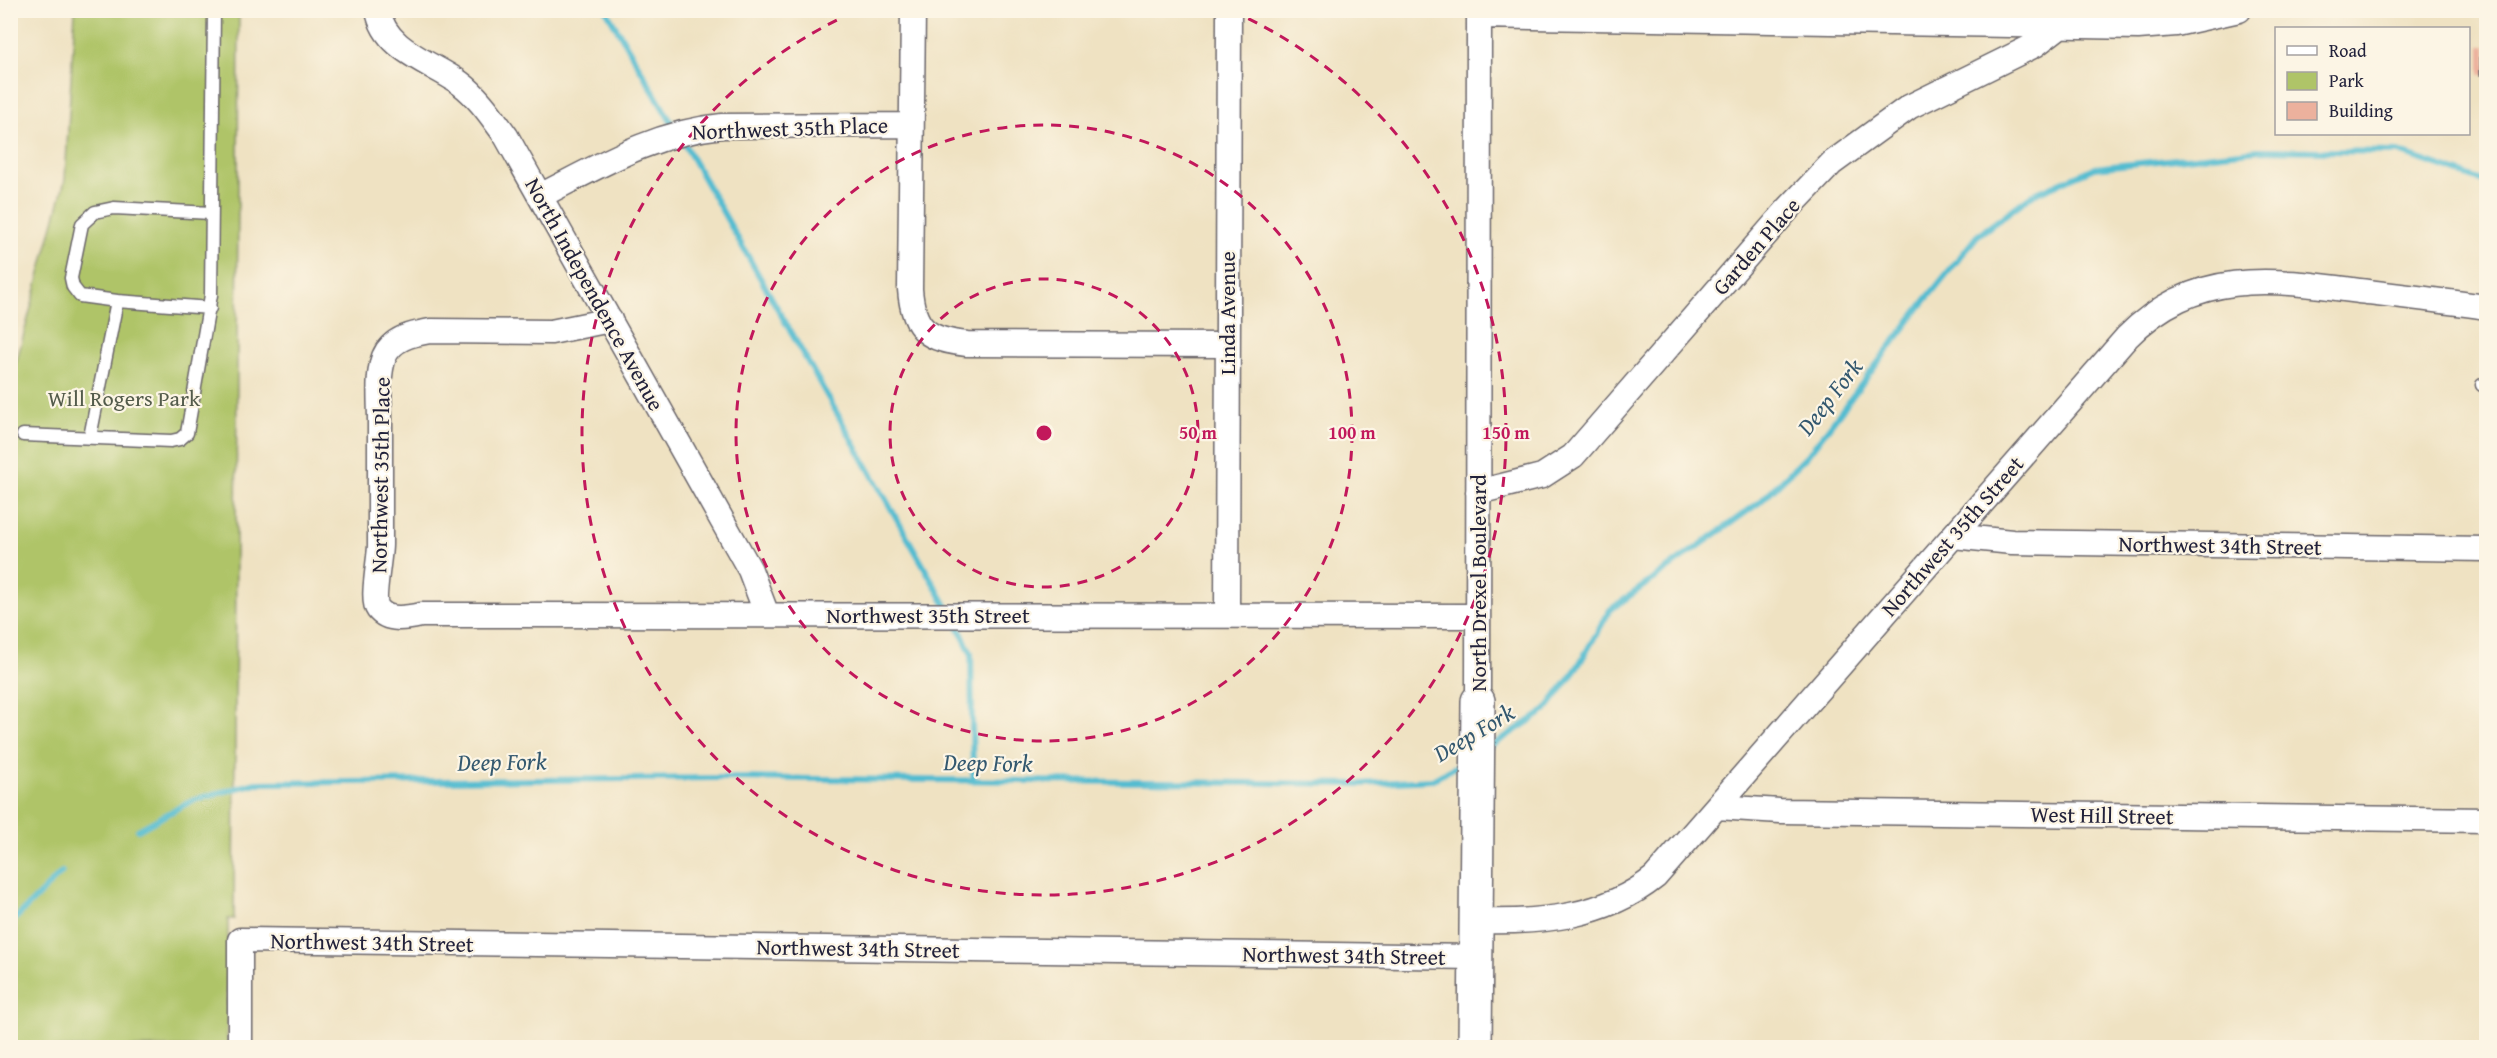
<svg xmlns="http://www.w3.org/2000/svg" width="2497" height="1058" font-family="'Gentium Book Plus',serif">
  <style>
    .green { fill: #afc468; stroke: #687352; stroke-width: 1.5 }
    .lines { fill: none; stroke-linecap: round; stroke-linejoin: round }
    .stream { stroke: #53bcd0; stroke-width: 6 }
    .building { fill: #ecb19d }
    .lane-casing { stroke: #6a656a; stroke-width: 15 }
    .street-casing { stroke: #6a656a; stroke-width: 27 }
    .secondary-casing { stroke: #6a656a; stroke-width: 36 }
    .lane { stroke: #fff; stroke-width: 12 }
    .street { stroke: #fff; stroke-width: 24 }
    .secondary { stroke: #fff; stroke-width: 33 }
    .ring { fill: none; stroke: #c2185b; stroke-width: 3; stroke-dasharray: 10 8 }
    .labels { text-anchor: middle; stroke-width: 4.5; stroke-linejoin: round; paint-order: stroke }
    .street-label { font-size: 22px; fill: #22223b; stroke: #fcf5e5 }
    .park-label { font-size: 22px; fill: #535b4b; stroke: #fcf5e5 }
    .water-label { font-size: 24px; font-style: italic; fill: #33586f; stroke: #fcf5e5 }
    .centre { fill: #c2185b; stroke: #fcf5e5; stroke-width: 3 }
    .ring-label { font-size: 18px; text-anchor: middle; font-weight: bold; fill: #c2185b; stroke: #fcf5e5; stroke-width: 4.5; stroke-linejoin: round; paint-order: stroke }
  </style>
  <rect width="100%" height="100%" fill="#fcf5e5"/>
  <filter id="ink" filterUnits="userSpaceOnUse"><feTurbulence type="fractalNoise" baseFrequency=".0167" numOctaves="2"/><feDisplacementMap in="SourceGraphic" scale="12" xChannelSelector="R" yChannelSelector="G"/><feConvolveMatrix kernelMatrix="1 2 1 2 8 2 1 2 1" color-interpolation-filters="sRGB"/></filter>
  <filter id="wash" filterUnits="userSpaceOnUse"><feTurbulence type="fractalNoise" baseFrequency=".008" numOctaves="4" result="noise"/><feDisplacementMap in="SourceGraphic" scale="24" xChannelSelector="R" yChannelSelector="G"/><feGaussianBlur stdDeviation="1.35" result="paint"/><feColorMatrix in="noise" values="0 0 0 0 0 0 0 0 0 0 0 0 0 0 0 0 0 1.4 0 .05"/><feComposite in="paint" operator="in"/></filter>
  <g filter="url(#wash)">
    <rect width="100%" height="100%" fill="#efe2c2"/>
    <path class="green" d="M 75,11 L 239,11 L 234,919 L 228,919 L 227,1047 L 11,1048 L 11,382 L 65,180 Z"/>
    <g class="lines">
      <path class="stream" d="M 606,10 L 675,129
        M 682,140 L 948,609
        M 955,620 L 971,653 L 973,781
        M 1488,748 L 1545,711 L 1577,668 L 1610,610 L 1760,502 L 1807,456 L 1924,302 L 1977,236 L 2032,195 L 2094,168 L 2259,150 L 2398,152 L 2486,182
        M 138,830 L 193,800 L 256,783 L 716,778 L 1361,784 L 1432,780 L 1466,761
        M 10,924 L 62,872"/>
    </g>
    <g id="blocks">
      <path class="building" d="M 2480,46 L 2486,46 L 2486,75 L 2480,75 Z"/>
    </g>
  </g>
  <g filter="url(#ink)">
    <use href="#blocks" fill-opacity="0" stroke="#6a656a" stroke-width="1.5"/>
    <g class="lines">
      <g class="lane-casing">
        <path id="lane" d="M 117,301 L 210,308
          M 2482,385 L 2486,385
          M 23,435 L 171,441 L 180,439 L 187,433 L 211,295 L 214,10
          M 90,437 L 117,301 L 80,296 L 73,287 L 71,278 L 82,224 L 95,212 L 114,208 L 211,213"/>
      </g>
      <g class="street-casing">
        <path id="street" d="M 378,10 C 384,50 431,62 460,83 C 479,97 492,117 506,136 L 750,570 L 767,615
          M 913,10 L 910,289 C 913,331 929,340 967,344 L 1227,345
          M 1479,16 L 2138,27 L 2176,24 L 2239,10
          M 540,196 C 601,165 653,133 722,126 L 911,125
          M 610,320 L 551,332 L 430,331 C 412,334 392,338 384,357 C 377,376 380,401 380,421 C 380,463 380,504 380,545 C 380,559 371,600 378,609 C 388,622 407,618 421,615 L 1478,616
          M 1478,492 L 1542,476 L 1573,456 L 1788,209 L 1832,163 L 1909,107 L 2035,45 L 2061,25
          M 1953,536 L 2012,542 L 2486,549
          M 1227,615 L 1229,10
          M 1478,701 L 1479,10
          M 1717,807 L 1780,811 L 2486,820
          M 1475,921 C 1539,923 1604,918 1655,877 L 2127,337 C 2195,268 2271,279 2359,291 C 2401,296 2444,301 2486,307
          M 240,1048 L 240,940 L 1475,957"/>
      </g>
      <g class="secondary-casing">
        <path id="secondary" d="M 1475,1048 L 1478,701"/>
      </g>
      <use href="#lane" class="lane"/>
      <use href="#street" class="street"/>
      <use href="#secondary" class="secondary"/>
    </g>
  </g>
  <g class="ring">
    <circle cx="1044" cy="433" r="154"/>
    <circle cx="1044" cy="433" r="308"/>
    <path d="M1232 11A462 462 0 1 1 856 11"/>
  </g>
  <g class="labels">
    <g class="street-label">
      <text transform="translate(790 128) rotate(-2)" y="8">Northwest 35th Place</text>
      <text transform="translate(1756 246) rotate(-49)" y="8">Garden Place</text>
      <text transform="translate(595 294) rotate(61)" y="8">North Independence Avenue</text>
      <text transform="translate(1227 313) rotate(-90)" y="8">Linda Avenue</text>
      <text transform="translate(380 475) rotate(-89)" y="8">Northwest 35th Place</text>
      <text transform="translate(1952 536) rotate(-49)" y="8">Northwest 35th Street</text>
      <text transform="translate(2220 545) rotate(1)" y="8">Northwest 34th Street</text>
      <text transform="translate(1478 583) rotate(-90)" y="8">North Drexel Boulevard</text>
      <text x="928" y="623">Northwest 35th Street</text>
      <text transform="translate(2102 815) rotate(1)" y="8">West Hill Street</text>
      <text transform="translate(372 942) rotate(1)" y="8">Northwest 34th Street</text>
      <text transform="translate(858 948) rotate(1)" y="8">Northwest 34th Street</text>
      <text transform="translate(1344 955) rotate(1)" y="8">Northwest 34th Street</text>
    </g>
    <g class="park-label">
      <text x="124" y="406">Will Rogers Park</text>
    </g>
    <g class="water-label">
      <text transform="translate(1830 397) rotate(-52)" y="8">Deep Fork</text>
      <text transform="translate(1474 733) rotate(-31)" y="8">Deep Fork</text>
      <text transform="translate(502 762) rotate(-1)" y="8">Deep Fork</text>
      <text transform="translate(988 763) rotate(1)" y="8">Deep Fork</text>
    </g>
  </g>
  <circle cx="1044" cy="433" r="9" class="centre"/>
  <g class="ring-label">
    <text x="1198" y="439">50 m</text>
    <text x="1352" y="439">100 m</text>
    <text x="1506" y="439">150 m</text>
  </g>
  <rect width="2497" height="1058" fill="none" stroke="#fcf5e5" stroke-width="36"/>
  <rect x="2275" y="27" width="195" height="108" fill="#fcf5e5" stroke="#a5a1a1" stroke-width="1.5"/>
  <rect x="2287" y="46" width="30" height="9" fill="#ffffff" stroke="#a5a1a1" stroke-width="1.5"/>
  <text x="2329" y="57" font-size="18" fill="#22223b">Road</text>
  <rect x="2287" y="72" width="30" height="18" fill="#afc468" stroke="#a5a1a1" stroke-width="1.5"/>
  <text x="2329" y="87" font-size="18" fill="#22223b">Park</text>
  <rect x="2287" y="102" width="30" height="18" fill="#ecb19d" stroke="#a5a1a1" stroke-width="1.5"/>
  <text x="2329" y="117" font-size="18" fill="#22223b">Building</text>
</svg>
